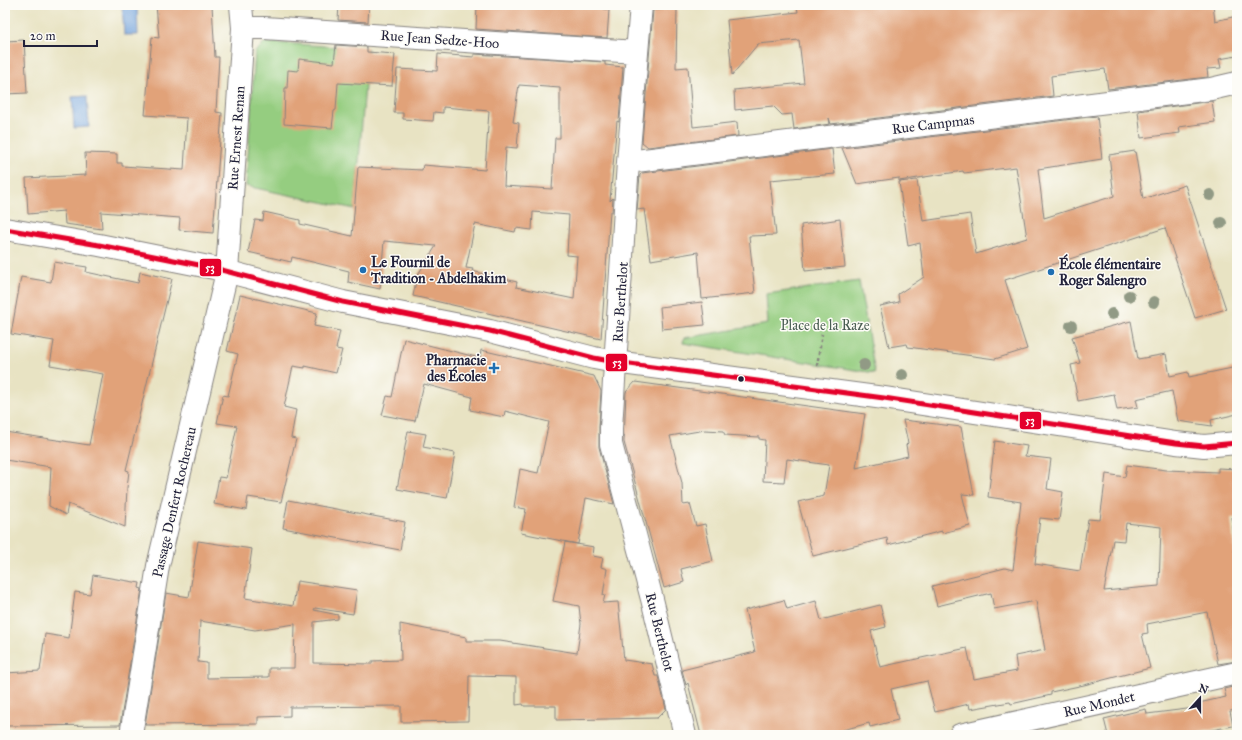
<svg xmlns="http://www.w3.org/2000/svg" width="1242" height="740" font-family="'IM FELL Great Primer',serif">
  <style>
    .green { fill: #95cd80; stroke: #5c785e }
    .water { fill: #71a1db; stroke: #4a628b }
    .building { fill: #e1a279; fill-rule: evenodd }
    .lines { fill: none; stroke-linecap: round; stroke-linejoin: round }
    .minor-casing { stroke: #85827f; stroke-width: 24 }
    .tertiary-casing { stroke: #85827f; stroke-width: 24 }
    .path { stroke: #85827f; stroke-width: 2.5; stroke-dasharray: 3 3; stroke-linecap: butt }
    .minor { stroke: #fff; stroke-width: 22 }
    .tertiary { stroke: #fff; stroke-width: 22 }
    .bus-1-casing { stroke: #fdfcf7; stroke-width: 8 }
    .bus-1 { stroke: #e4002b; stroke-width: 5 }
    .tree { fill: #919a85 }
    .poi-dot { fill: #1f6fb2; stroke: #fdfcf7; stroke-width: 1.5 }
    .bus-dot { fill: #22223b; stroke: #fdfcf7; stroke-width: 1.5 }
    .labels { text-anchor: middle; stroke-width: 3; stroke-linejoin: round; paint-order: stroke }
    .street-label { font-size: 14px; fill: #22223b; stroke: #fdfcf7 }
    .poi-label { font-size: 14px; font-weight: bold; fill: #22223b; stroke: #fdfcf7; text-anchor: start }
    .park-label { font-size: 14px; fill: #4a5e53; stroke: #fdfcf7 }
    .line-badge { stroke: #fdfcf7; stroke-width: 1.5 }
    .badge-label { font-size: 11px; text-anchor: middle; font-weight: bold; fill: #fff }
  </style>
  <rect width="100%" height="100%" fill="#fdfcf7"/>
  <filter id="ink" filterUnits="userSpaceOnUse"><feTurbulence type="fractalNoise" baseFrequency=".025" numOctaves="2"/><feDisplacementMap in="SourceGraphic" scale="8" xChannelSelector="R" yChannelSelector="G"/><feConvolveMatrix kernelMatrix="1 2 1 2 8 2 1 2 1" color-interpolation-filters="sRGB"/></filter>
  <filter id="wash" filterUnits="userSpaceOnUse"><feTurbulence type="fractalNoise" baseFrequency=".012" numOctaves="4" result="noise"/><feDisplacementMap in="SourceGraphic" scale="16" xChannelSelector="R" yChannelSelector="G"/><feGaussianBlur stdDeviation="0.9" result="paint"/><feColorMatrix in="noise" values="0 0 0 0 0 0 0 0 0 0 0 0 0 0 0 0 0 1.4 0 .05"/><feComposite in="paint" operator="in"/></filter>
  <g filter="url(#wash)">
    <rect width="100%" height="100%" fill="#e8e3c3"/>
    <path class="green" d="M 265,42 L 368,49 L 355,209 L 246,186 L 255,52 Z
      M 859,281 L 875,373 L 683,343 L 684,338 L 768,324 L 766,294 Z"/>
    <path class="water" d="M 122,5 L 137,5 L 138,35 L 124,35 Z
      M 87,96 L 89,127 L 74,128 L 72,97 Z"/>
    <g id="blocks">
      <path class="building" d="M 156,5 L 212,5 L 215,57 L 219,57 L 216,112 L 222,113 L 213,233 L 179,230 L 180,218 L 101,212 L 102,229 L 65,224 L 64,211 L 28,214 L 26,178 L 86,175 L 85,153 L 117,154 L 117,163 L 122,163 L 122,166 L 184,170 L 187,118 L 145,115 L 152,37 L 159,38 Z
        M 339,5 L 369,5 L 368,22 L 338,20 Z
        M 477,5 L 604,5 L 604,9 L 609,10 L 607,38 L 476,29 Z
        M 806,5 L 1213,5 L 1215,21 L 1237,16 L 1237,56 L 1219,59 L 1221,68 L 1207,69 L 1208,77 L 1108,89 L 1105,69 L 1051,76 L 1053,96 L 831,124 L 829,118 L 830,124 L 794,129 L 792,114 L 782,115 L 773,106 L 735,110 L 734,90 L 804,83 L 799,40 L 758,44 L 732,75 L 727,20 L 798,12 L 797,7 Z
        M 677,9 L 676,68 L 688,67 L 693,127 L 737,122 L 738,136 L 648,147 L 642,142 L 653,10 Z
        M 24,40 L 27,93 L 5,94 L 5,41 Z
        M 336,45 L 367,47 L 367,52 L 395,54 L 392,86 L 338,83 L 336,110 L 334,111 L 332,128 L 284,124 L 285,88 L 287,88 L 288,70 L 298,71 L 299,59 L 334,63 Z
        M 438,54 L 474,57 L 474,54 L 605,62 L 605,65 L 623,67 L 619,122 L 617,121 L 610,201 L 613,198 L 612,212 L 610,212 L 601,339 L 413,296 L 417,276 L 436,246 L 384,241 L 380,289 L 348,282 L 349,271 L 292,257 L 291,262 L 248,252 L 255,220 L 263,221 L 264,212 L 300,220 L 300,224 L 352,236 L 358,167 L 422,170 L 423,165 L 485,170 L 489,111 L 443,107 L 443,113 L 434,112 L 433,121 L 403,119 L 403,113 L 394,113 L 397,69 L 437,71 ZM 519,85 L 560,88 L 560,138 L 555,138 L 552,189 L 504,186 L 506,147 L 517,148 L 519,123 L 513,122 ZM 533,212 L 569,215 L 567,255 L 577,256 L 574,299 L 516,287 L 517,282 L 472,271 L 473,269 L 466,268 L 475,224 L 515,232 L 516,228 L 532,230 Z
        M 1212,101 L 1215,122 L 1179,127 L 1180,133 L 1141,138 L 1138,111 Z
        M 1097,116 L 1102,159 L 1038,169 L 1044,218 L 1114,196 L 1109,155 L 1135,151 L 1143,199 L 1185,185 L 1226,309 L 1195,318 L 1165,228 L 1005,280 L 1027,349 L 995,359 L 908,347 L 907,344 L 889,347 L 880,306 L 899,302 L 898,294 L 924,277 L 920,243 L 908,246 L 899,182 L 917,180 L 923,221 L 970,214 L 976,254 L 1027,238 L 1016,167 L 964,173 L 963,171 L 899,181 L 899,178 L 857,184 L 842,148 Z
        M 832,149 L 835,174 L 770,180 L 776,235 L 749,236 L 755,293 L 702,299 L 698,252 L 651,260 L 644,209 L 637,210 L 640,175 L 642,173 Z
        M 840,219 L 845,267 L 805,271 L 801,225 Z
        M 54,262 L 87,267 L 86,272 L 138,283 L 140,272 L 172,279 L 126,470 L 129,471 L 127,488 L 125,527 L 68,504 L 66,515 L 49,506 L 51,467 L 5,460 L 5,432 L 89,445 L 103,374 L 50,365 L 54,341 L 11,334 L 21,277 L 51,282 Z
        M 240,295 L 317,313 L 314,326 L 340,331 L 336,349 L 342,350 L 336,373 L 305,366 L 305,368 L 293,366 L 284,407 L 296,410 L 291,438 L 296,439 L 281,502 L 248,497 L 246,510 L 214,504 L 219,477 L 226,478 L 237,426 L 217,423 L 223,395 L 228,396 L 238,354 L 227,351 Z
        M 702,302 L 705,325 L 662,329 L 660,307 Z
        M 1131,321 L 1138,359 L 1166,354 L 1170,376 L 1188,372 L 1189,377 L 1237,367 L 1237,414 L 1211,420 L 1212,426 L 1178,421 L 1172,391 L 1136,399 L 1138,407 L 1117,410 L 1114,394 L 1078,401 L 1071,365 L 1080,363 L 1072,337 Z
        M 404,339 L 480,358 L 481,350 L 594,376 L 601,391 L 599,427 L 599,447 L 614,504 L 586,498 L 578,544 L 521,533 L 526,509 L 514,507 L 520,469 L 538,473 L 549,422 L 505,411 L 504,417 L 470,410 L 472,397 L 424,384 L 415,421 L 382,415 L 387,396 L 392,397 Z
        M 635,382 L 865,414 L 856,468 L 908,456 L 906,445 L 908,443 L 903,420 L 961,427 L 974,495 L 962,494 L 970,526 L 942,533 L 942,531 L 888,545 L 887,538 L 813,556 L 798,502 L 824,496 L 829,465 L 787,459 L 784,482 L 763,481 L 765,440 L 759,439 L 759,437 L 725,435 L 723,431 L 705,430 L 670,436 L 682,483 L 683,505 L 690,504 L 696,526 L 705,524 L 713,561 L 681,569 L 684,582 L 664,588 L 624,442 L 626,392 Z
        M 408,431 L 426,434 L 423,447 L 455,453 L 447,498 L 397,489 Z
        M 995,441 L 1027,446 L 1025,456 L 1051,459 L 1047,489 L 1063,492 L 1059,520 L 1040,518 L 1035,564 L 1080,571 L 1088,519 L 1100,520 L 1106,474 L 1125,477 L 1127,465 L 1166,470 L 1218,472 L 1218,468 L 1237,469 L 1237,518 L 1231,518 L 1237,577 L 1237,661 L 1218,664 L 1207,612 L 1147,624 L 1148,633 L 1142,634 L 1150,668 L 1084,685 L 1051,692 L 1051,695 L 1011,704 L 1010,702 L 970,709 L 969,704 L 935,712 L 927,681 L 891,689 L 898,720 L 870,727 L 869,723 L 824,735 L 701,735 L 688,683 L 686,685 L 682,670 L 755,652 L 745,610 L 784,600 L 787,609 L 816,601 L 821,620 L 880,605 L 886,627 L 871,631 L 880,667 L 967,648 L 974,679 L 1017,671 L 1015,656 L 1045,650 L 1036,601 L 994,609 L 991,593 L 937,606 L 932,586 L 1005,568 L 1013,570 L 1021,502 L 988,497 ZM 1126,523 L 1161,527 L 1159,586 L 1104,591 L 1113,540 L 1124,541 Z
        M 288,500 L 405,522 L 400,550 L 283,528 Z
        M 198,541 L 252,549 L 245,598 L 293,606 L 297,581 L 357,590 L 353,614 L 315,608 L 314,610 L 338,615 L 338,619 L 314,622 L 314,663 L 372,664 L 372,661 L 401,660 L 400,624 L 466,637 L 466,641 L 500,641 L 577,653 L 581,624 L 579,606 L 553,601 L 565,542 L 594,547 L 593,556 L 603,558 L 601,567 L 607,569 L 603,595 L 605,595 L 603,603 L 618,602 L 624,660 L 652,664 L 655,676 L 658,676 L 666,709 L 657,718 L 556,720 L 556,706 L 524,706 L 523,704 L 516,705 L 516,677 L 469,676 L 468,721 L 401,722 L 401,706 L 290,707 L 290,716 L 258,717 L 258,724 L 145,725 L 166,593 L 189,597 ZM 200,621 L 255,630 L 295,624 L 294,668 L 269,668 L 269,677 L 207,678 L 207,663 L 198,662 Z
        M 93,575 L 140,583 L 139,588 L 142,589 L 120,725 L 5,726 L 5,673 L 40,671 L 45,634 L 69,638 L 75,592 L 90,594 Z
        M 1237,686 L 1237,710 L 1230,711 L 1233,726 L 1185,735 L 1108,735 L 1104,719 L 1146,709 L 1147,714 L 1195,708 L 1194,704 L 1226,697 L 1224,689 Z"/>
    </g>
  </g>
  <g filter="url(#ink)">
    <use href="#blocks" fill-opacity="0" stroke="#85827f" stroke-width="1"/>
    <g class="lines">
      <g class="minor-casing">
        <path id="minor" d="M 641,5 L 628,162 L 611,428 L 611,444 L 652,599 L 685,735
          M 243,28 L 264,28 L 637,52
          M 628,162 L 1211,89 L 1237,83
          M 131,735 L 158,566 L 227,272 L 243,28 L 241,5
          M 960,735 L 1237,673"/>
      </g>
      <g class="tertiary-casing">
        <path id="tertiary" d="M 5,229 L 99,245 L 214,268 L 343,302 L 490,331 L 594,358 L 615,362 L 884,398 L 1176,443 L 1204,446 L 1237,443"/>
      </g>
      <path class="path" d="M 817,366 L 822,334"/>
      <use href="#minor" class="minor"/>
      <use href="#tertiary" class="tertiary"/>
      <g class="bus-1-casing">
        <path id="bus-1" d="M 5,229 L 99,245 L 214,268 L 343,302 L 490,331 L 594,358 L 615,362 L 884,398 L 1176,443 L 1204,446 L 1237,443"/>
      </g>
      <use href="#bus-1" class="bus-1"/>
    </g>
    <g class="tree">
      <circle cx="1210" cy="195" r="6"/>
      <circle cx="1221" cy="223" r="6"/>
      <circle cx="1129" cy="296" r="6"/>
      <circle cx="1154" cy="302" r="6"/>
      <circle cx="1112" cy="314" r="6"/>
      <circle cx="1071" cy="326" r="6"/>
      <circle cx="864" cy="365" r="6"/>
      <circle cx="902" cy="375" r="6"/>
    </g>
  </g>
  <g class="poi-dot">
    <circle cx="363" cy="270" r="4"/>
    <circle cx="1051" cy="272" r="4"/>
    <path d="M492 362h4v4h4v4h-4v4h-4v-4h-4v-4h4z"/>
  </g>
  <circle class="bus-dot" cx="741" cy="379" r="3.5"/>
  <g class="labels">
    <g class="street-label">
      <text transform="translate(440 39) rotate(4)" y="5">Rue Jean Sedze-Hoo</text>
      <text transform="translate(933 124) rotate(-7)" y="5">Rue Campmas</text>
      <text transform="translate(236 138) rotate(-86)" y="5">Rue Ernest Renan</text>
      <text transform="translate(620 302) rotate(-86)" y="5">Rue Berthelot</text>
      <text transform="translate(174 502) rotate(-77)" y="5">Passage Denfert Rochereau</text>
      <text transform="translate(660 632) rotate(76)" y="5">Rue Berthelot</text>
      <text transform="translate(1099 704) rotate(-13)" y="5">Rue Mondet</text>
    </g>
    <g class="poi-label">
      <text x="371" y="267">Le Fournil de<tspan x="371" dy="16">Tradition - Abdelhakim</tspan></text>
      <text x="1059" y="269">École élémentaire<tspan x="1059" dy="16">Roger Salengro</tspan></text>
      <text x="486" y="365" text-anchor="end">Pharmacie<tspan x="486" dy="16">des Écoles</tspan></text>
    </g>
    <g class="park-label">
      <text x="825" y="330">Place de la Raze</text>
    </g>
  </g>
  <g class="line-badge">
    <rect x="199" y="258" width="23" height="19" rx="4" fill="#e4002b"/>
    <rect x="605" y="353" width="23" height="19" rx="4" fill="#e4002b"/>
    <rect x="1019" y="411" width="23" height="19" rx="4" fill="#e4002b"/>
  </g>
  <g class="badge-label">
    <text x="210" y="271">53</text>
    <text x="617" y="366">53</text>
    <text x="1030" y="424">53</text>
  </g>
  <rect width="1242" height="740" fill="none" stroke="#fdfcf7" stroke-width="20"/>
  <g transform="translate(1200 698) rotate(21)" stroke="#fdfcf7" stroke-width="3" paint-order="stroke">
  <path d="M0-3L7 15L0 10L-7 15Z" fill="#22223b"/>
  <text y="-6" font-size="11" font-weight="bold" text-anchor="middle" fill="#22223b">N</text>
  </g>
  <path d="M24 40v6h73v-6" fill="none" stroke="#22223b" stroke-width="2"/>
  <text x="30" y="40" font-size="12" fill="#22223b" stroke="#fdfcf7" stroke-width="3" paint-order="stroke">20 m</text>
</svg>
